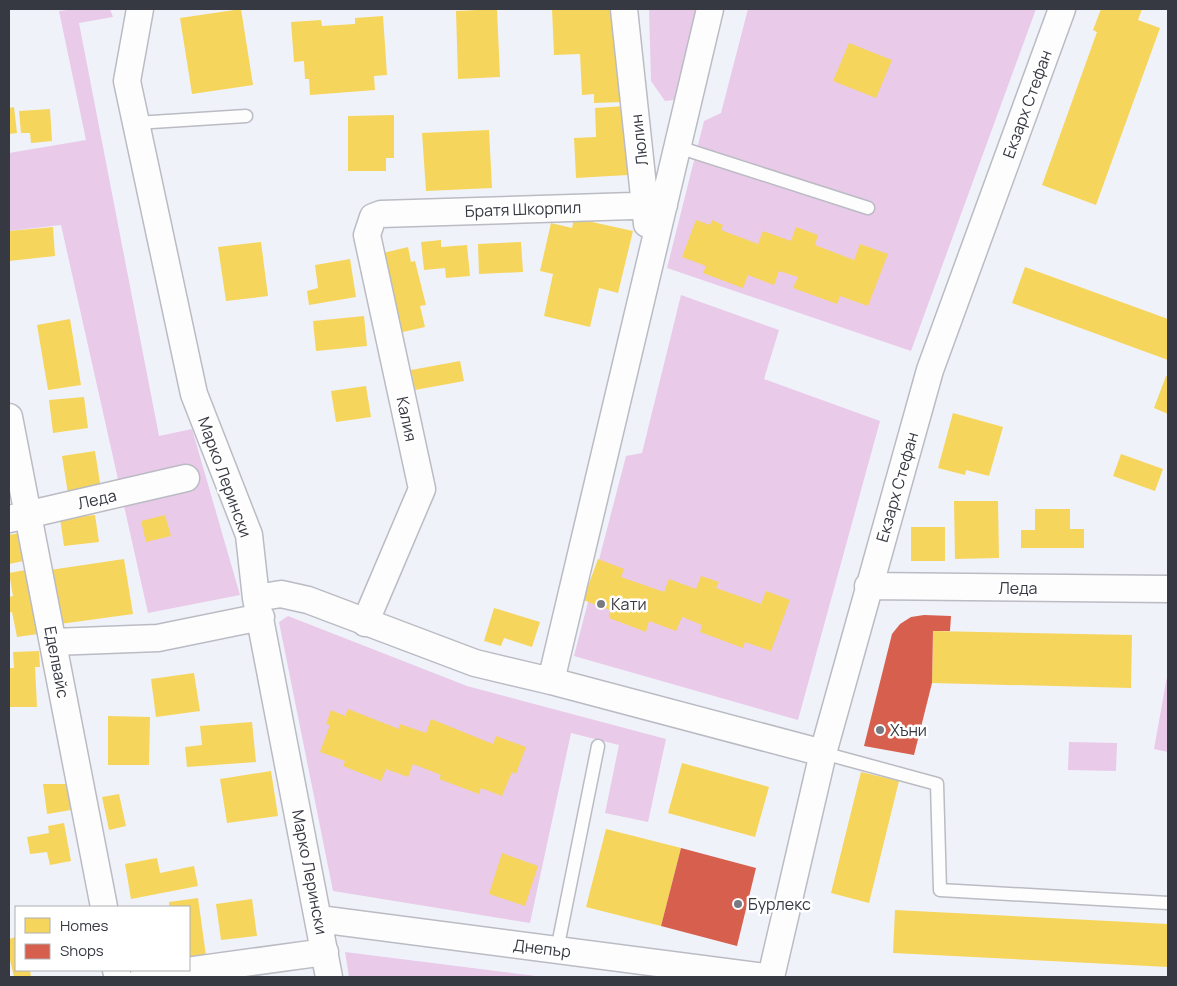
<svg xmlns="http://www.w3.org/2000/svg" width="1177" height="986" font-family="Manrope,sans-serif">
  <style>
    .green { fill: #e9cae9 }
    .homes { fill: #f6d55c }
    .shops { fill: #d6604d }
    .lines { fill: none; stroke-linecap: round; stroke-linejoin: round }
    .service-casing { stroke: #babbc3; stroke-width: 15 }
    .minor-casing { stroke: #babbc3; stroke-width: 29 }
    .service { stroke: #fdfdfe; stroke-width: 12 }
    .minor { stroke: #fdfdfe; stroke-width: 26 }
    .poi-dot { fill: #787a82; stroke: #fff; stroke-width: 2 }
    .labels { text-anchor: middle; stroke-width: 5; stroke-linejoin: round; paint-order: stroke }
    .street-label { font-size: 16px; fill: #373942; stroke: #fff }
    .poi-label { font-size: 16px; fill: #373942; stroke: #fff; text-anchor: start }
  </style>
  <rect width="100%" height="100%" fill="#f0f2fa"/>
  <path class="green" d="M 76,9 L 110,9 L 113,17 L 79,23 L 159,436 L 192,429 L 240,595 L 148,613 L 61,225 L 9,231 L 9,153 L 86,140 L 59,11 Z
    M 649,9 L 696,9 L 674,100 L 665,101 L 651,81 Z
    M 748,9 L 1036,9 L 911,351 L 667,268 L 704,121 L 721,113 Z
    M 681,295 L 779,330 L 764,379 L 880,421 L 798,720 L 574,656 L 626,456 L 642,453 Z
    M 288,616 L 467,686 L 666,739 L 648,822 L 605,813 L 619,745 L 571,733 L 530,923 L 333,891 L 279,622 Z
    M 1168,671 L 1168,752 L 1154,749 Z
    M 1069,742 L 1117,743 L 1116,771 L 1068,770 Z
    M 345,952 L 544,977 L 349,977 Z"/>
  <path class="homes" d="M 241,9 L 253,85 L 192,94 L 180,18 Z
    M 497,9 L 500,77 L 458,79 L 456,11 Z
    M 552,9 L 618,9 L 623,102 L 594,103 L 594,94 L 582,95 L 580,54 L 554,55 Z
    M 1101,9 L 1142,9 L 1138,20 L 1160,28 L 1096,205 L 1042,185 L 1097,32 L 1093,30 Z
    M 383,16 L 387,75 L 374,76 L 375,90 L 310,95 L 309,79 L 305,79 L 304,61 L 294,62 L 291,22 L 321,20 L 322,26 L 355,24 L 355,18 Z
    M 849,43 L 892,60 L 876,98 L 833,81 Z
    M 625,106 L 628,175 L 576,178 L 574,138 L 596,137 L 595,108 Z
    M 14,107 L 17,133 L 9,134 L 9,108 Z
    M 50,109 L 52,141 L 31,143 L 30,133 L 21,133 L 19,111 Z
    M 394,115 L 394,158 L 386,158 L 386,171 L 348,171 L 348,116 Z
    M 489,130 L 492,188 L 426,191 L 422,133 Z
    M 574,218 L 633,231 L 618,293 L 599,288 L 590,327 L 544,316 L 553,274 L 540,271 L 551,223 L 572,228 Z
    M 696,220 L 710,225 L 712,220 L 723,225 L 721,230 L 758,244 L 763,231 L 791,241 L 796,227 L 818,235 L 815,245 L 854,260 L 860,244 L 888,254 L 868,306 L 840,296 L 837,304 L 793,288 L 798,277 L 779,271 L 774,285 L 748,275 L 743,288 L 703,273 L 706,266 L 682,257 Z
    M 53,227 L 55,256 L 9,261 L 9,231 Z
    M 441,240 L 441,247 L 467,245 L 470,276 L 446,278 L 445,268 L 424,270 L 421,242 Z
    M 261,242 L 268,296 L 226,301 L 218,247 Z
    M 521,242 L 523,272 L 479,274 L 478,244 Z
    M 408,247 L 411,262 L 415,261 L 426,305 L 420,306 L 425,327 L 394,334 L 375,255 Z
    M 350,259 L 356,297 L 309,305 L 307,291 L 318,288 L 315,265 Z
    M 1025,267 L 1168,319 L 1168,360 L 1012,303 Z
    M 364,316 L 367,346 L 316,351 L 313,321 Z
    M 70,319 L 81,385 L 48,390 L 37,325 Z
    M 460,361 L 464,381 L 415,390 L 411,370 Z
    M 1166,376 L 1168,377 L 1168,414 L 1154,408 Z
    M 366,386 L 371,417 L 336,422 L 331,391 Z
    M 84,397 L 88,428 L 53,433 L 49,400 Z
    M 953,413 L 1003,427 L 989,476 L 966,470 L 965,475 L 938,468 Z
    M 95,451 L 101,489 L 68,494 L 62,456 Z
    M 1121,454 L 1163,469 L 1155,491 L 1113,476 Z
    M 954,501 L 998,501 L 999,558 L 955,559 Z
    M 1035,509 L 1070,509 L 1070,529 L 1084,529 L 1084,548 L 1021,548 L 1021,530 L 1035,530 Z
    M 95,515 L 99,542 L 64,546 L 60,519 Z
    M 165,515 L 171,536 L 146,542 L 141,521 Z
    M 911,527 L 945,527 L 945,561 L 911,561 Z
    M 19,533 L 24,561 L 9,564 L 9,535 Z
    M 124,559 L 133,614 L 60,624 L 50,570 Z
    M 598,559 L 624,569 L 621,577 L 664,592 L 669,579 L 696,589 L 701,576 L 719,582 L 716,588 L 761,604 L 766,591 L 790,600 L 771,651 L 745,642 L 743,648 L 700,632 L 702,625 L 682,617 L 676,631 L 649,621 L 646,632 L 609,618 L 610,610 L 583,600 Z
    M 25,570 L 38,634 L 17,637 L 12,612 L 9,613 L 9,597 L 13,596 L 9,573 Z
    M 494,608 L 540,622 L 532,647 L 504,638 L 501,646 L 484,641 Z
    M 933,631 L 1132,635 L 1131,688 L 932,683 Z
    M 39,651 L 40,667 L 35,667 L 37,707 L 9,707 L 9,668 L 14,668 L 13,652 Z
    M 194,673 L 200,711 L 156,717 L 151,679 Z
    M 348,709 L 399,729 L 400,724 L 426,733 L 431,719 L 493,744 L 496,736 L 526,747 L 516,774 L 512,772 L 502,796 L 481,788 L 479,794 L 439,779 L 441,775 L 413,764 L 408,777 L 386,769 L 381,781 L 343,766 L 345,761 L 320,752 L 330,725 L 326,724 L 331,710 L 345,716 Z
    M 108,716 L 150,717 L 149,765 L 108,765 Z
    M 252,722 L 256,762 L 187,767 L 185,747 L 202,745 L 200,726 Z
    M 682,763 L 769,787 L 755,837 L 668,813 Z
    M 271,771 L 278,816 L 227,823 L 220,779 Z
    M 861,772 L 899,781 L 869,903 L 831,893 Z
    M 43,784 L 72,784 L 77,809 L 47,814 Z
    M 119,794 L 126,826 L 109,830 L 102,797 Z
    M 64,823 L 71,861 L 50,865 L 47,852 L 30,854 L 27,837 L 49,833 L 48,826 Z
    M 606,829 L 681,848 L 661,926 L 586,907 Z
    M 502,853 L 538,866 L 525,906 L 489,894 Z
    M 157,858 L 160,873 L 194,866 L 198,886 L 131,899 L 125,864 Z
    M 198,898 L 206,956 L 189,959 L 189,907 L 169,907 L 169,902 Z
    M 252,899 L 257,936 L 221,940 L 216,904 Z
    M 895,910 L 1168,924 L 1168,967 L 893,953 Z
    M 16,937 L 16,970 L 30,970 L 31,977 L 14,977 L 9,956 L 9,939 Z"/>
  <path class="shops" d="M 924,615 L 951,616 L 950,631 L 933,631 L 932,683 L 914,755 L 864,746 L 892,634 L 900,624 L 911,617 Z
    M 681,848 L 756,868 L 737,946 L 661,926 Z"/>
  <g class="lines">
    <g class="service-casing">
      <path id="service" d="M 136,123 L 246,116
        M 678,147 L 868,208
        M 823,753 L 937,784 L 940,890 L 1168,903
        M 557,950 L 598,746"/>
    </g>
    <g class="minor-casing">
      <path id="minor" d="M 140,9 L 127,81 L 194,394 L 249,535 L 256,598 L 329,977
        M 624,9 L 647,224
        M 9,417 L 104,907
        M 9,519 L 186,478
        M 868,586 L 1168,589
        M 256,598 L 281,594 L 308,600 L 475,663 L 551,681 L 710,9
        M 365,623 L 422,489 L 367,235 L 373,217 L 381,214 L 664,205
        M 53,642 L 158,638 L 261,617
        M 551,681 L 823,753
        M 319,919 L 765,977
        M 116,970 L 118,977
        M 143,977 L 325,952
        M 771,977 L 823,753 L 930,370 L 1062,9"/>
    </g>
    <use href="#service" class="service"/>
    <use href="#minor" class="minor"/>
  </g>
  <g class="poi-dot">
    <circle cx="601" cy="604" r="5"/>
    <circle cx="880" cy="730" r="5"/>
    <circle cx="738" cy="904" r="5"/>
  </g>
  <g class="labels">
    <g class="street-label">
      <text transform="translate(1027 104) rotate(-70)" y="6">Екзарх Стефан</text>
      <text transform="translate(639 140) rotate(-97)" y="6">Люлин</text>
      <text transform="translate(523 209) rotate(-2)" y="6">Братя Шкорпил</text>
      <text transform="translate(407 419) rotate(78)" y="6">Калия</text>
      <text transform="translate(225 477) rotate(70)" y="6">Марко Лерински</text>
      <text transform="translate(897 487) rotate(-74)" y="6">Екзарх Стефан</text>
      <text transform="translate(97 499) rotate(-13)" y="6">Леда</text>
      <text x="1018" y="594">Леда</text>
      <text transform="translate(57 662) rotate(79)" y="6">Еделвайс</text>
      <text transform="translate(310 872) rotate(79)" y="6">Марко Лерински</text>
      <text transform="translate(542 948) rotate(7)" y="6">Днепър</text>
    </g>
    <g class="poi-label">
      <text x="611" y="610">Кати</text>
      <text x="890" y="736">Хъни</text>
      <text x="748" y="910">Бурлекс</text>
    </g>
  </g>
  <rect width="1177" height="986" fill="none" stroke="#373942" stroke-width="20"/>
  <rect x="15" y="906" width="175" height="65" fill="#ffffff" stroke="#afb0b3"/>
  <rect x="25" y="918" width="25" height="15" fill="#f6d55c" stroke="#afb0b3"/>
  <text x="60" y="931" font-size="15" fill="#373942">Homes</text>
  <rect x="25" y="944" width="25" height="15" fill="#d6604d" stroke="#afb0b3"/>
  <text x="60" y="956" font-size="15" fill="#373942">Shops</text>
</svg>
